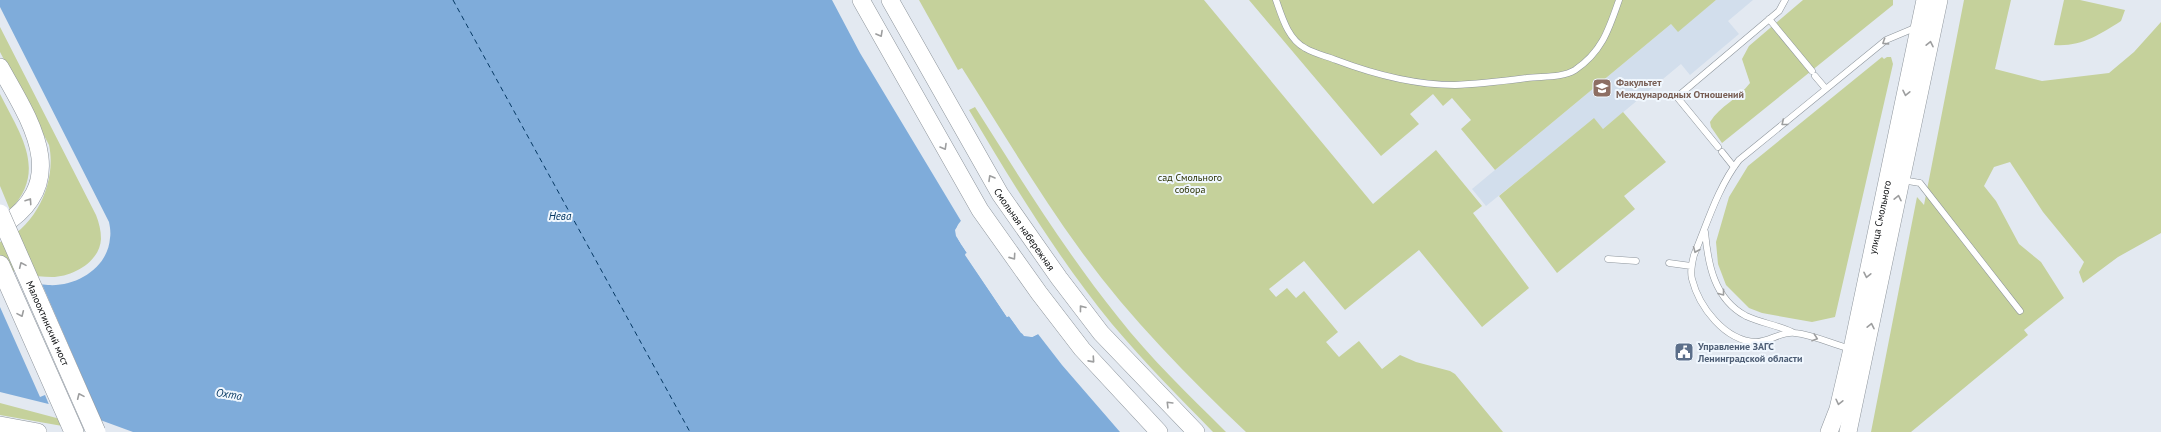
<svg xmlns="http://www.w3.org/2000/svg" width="2161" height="432" font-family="'PT Sans',sans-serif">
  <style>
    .built { fill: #d2deec }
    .green { fill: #c5d19b }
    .water { fill: #7facda }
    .pier { fill: #e3e9f1 }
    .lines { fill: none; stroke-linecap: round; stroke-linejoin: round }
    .ferry { stroke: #053863; stroke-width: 1; stroke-dasharray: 5 4; stroke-linecap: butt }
    .lane-casing { stroke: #8e959c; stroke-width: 7 }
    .secondary-casing { stroke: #8e959c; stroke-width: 18 }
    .primary-casing { stroke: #8e959c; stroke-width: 20 }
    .lane { stroke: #fff; stroke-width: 6 }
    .secondary { stroke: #fff; stroke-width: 17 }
    .primary { stroke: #fff; stroke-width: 19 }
    .primary-bridge-casing { stroke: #8e959c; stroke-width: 20; stroke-linecap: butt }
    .primary-bridge { stroke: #fff; stroke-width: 19 }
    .oneway { stroke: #9d9e9f }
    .labels { text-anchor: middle; stroke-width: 4; stroke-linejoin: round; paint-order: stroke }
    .education-label { font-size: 10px; font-weight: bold; fill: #785e54; stroke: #f0f7fe; text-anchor: start }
    .park-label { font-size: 10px; fill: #2a3101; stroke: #f0f7fe }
    .street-label { font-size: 10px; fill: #0b0d0f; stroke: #f0f7fe }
    .service-label { font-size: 10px; font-weight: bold; fill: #4e5e75; stroke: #f0f7fe; text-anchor: start }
    .water-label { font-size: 11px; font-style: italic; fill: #053863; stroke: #f0f7fe }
  </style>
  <rect width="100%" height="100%" fill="#e3e9f1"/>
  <path class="built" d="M 1716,0 L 1753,0 L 1728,21 L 1739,34 L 1690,75 L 1681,64 L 1603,129 L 1594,119 L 1486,206 L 1472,189 L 1671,24 L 1678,31 Z"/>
  <path class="green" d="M 919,0 L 1204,0 L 1373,204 L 1436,150 L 1482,206 L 1473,213 L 1529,288 L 1482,327 L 1419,250 L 1345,310 L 1304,261 L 1269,289 L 1276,297 L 1287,288 L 1296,298 L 1304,291 L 1338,332 L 1326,342 L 1339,357 L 1359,341 L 1382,369 L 1400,355 L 1416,362 L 1450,371 L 1455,374 L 1503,432 L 1246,432 C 1187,376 1129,317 1081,251 C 1038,192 1001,129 962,68 L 958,70 Z
    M 1249,0 L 1716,0 L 1678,32 L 1671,24 L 1495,170 L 1461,129 L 1471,120 L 1452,98 L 1443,106 L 1433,94 L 1410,114 L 1419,124 L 1381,156 Z
    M 1803,0 L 1893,0 L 1893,5 L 1722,143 L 1711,127 L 1710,122 C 1720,106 1739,98 1750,83 L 1742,59 L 1749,46 Z
    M 1964,0 L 2011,0 L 1995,69 L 2042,81 L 2109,73 L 2134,52 L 2161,22 L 2161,233 L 2118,257 L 2083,283 L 2079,272 L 2084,262 L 2043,212 L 2010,162 L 1994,167 L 1984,186 L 1996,201 L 2019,244 L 2041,262 L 2064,298 L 2024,330 L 2028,335 L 1911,432 L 1871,432 L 1917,197 L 1924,205 Z
    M 2064,0 L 2080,0 L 2125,10 L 2121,21 C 2099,35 2081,47 2054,45 Z
    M 0,27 L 96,215 C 99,223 101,230 101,239 C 100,262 72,277 52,277 C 34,277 17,272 0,267 L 0,242 C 36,228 57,181 49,145 L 0,52 Z
    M 1882,57 L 1884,59 L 1887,57 L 1891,57 L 1893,64 L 1835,317 L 1812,322 L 1762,313 L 1749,308 L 1726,285 L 1718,264 L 1716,242 L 1729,197 L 1748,166 Z
    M 0,94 C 20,134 48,171 10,210 L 0,186 Z
    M 975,107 C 1020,178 1065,251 1118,317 C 1150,358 1189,395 1226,432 L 1213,432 C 1179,397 1144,362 1112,324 C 1058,258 1013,184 969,110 Z
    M 1623,112 L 1666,162 L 1624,196 L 1635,209 L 1557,273 L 1499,196 L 1594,118 L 1603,129 Z
    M 0,403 L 64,420 L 68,427 L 0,415 Z"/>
  <path class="water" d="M 0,0 L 832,0 L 860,53 L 961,221 C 950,232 961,243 967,253 L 965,254 L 1007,317 L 1009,316 L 1021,333 L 1032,337 L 1038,334 L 1062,365 L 1120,432 L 133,432 L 73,410 L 0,392 L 0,275 C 16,280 32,284 48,285 C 76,287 108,268 110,238 C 111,233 110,227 109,222 L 0,7 Z"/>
  <path class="pier" d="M 961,221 L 962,223 L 957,231 L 969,252 L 967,255 L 1008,314 L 1011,314 L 1025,334 L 1032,335 L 1037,332 L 1038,334 L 1032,337 L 1024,336 L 1009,316 L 1007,317 L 965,255 L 967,253 L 956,236 L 955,230 Z
    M 0,273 L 41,282 L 102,422 L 50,407 L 45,395 L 40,397 L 0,307 Z"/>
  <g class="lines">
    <path class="ferry" d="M 453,0 L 690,432"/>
    <g class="lane-casing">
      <path id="lane" d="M 1276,0 C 1282,17 1288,39 1305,48 C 1315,54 1326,56 1336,60 C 1373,74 1415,85 1455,85 C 1479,84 1503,81 1527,78 C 1542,76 1562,78 1575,70 C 1602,52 1609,29 1619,0
        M 1769,19 L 1812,71
        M 1815,76 L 1826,89
        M 1718,147 L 1677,97 L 1779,11 L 1785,0
        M 1722,152 L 1734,167
        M 1902,180 L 1920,183 L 2020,311
        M 1705,232 C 1708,264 1714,299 1746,316 C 1761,323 1777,325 1792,332
        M 1608,259 L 1636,261
        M 1669,263 L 1691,266
        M 1851,349 C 1832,344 1814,335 1795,333 C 1782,331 1769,342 1756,342 C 1725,341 1699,307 1692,279 C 1690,271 1692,263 1694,255 C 1707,224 1718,187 1739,160 L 1886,40 L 1917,27"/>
    </g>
    <g class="secondary-casing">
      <g id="secondary">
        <path d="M 861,0 L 980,210 L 1039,293 L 1082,349 L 1159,432"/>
        <path id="s1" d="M 890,0 L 1000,194 L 1059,278 L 1101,333 L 1196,432"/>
        <path d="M 0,67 C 31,122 73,183 0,227"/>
        <path d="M 0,425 L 38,432"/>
        <path id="s2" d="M 1829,432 L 1838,409 L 1852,349 L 1925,0"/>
        <path d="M 1848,432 L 1939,0"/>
      </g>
    </g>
    <g class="primary-casing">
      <path id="primary" d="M 0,265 L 74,432"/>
    </g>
    <use href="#lane" class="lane"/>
    <use href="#secondary" class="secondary"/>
    <use href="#primary" class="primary"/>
    <g class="primary-bridge-casing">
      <g id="primary-bridge">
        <path id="s3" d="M 0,214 L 96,432"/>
      </g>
    </g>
    <use href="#primary-bridge" class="primary-bridge"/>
  </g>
  <defs><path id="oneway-chevron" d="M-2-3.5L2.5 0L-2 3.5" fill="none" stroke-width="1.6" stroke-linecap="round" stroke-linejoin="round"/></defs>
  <g class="oneway">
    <use href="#oneway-chevron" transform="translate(880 34) rotate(61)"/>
    <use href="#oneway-chevron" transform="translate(1885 42) rotate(147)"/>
    <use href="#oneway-chevron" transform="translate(1930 44) rotate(-78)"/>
    <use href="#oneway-chevron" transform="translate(1906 93) rotate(102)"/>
    <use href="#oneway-chevron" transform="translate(1784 123) rotate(141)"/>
    <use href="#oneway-chevron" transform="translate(944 147) rotate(60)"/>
    <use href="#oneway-chevron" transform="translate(991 178) rotate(-120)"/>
    <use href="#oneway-chevron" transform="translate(1898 198) rotate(-78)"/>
    <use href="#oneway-chevron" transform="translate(29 201) rotate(-56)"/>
    <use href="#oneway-chevron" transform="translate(1696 250) rotate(113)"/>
    <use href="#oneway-chevron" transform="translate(1013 257) rotate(55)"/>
    <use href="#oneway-chevron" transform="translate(22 265) rotate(-114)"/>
    <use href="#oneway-chevron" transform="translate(1867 275) rotate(102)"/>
    <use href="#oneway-chevron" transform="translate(1722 293) rotate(52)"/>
    <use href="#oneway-chevron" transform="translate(1082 308) rotate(-128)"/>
    <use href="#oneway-chevron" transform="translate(21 314) rotate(66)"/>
    <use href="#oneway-chevron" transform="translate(1871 326) rotate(-78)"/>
    <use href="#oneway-chevron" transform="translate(1815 338) rotate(19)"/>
    <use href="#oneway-chevron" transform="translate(1092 360) rotate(48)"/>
    <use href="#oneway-chevron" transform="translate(80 396) rotate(-114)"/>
    <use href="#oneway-chevron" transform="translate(1839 402) rotate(103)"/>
    <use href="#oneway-chevron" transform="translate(1169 404) rotate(-135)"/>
  </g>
  <defs>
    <g id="university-square" transform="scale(1)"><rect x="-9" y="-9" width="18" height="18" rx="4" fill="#8d6e63" stroke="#f0f7fe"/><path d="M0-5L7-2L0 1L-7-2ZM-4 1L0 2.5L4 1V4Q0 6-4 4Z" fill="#fff"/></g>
    <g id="civic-square" transform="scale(1)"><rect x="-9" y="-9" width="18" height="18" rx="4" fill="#5c6f8a" stroke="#f0f7fe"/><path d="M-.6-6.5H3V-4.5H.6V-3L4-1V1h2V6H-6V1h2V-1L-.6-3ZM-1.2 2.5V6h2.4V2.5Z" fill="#fff"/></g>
  </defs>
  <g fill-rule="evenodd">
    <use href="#university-square" x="1602" y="88"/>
    <use href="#civic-square" x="1684" y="352"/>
  </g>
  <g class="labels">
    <g class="education-label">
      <text x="1616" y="86">Факультет<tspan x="1616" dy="12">Международных Отношений</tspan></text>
    </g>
    <g class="park-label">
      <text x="1190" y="181">сад Смольного<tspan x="1190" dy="12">собора</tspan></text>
    </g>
    <g class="street-label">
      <text dy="4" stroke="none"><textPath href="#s2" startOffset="221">улица Смольного</textPath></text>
      <text dy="4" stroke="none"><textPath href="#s1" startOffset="266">Смольная набережная</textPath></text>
      <text dy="4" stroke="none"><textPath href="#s3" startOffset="119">Малоохтинский мост</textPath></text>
    </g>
    <g class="service-label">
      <text x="1698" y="350">Управление ЗАГС<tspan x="1698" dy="12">Ленинградской области</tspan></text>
    </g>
    <g class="water-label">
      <text x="560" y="220">Нева</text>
      <text transform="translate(229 394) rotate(9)" y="4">Охта</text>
    </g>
  </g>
</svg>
